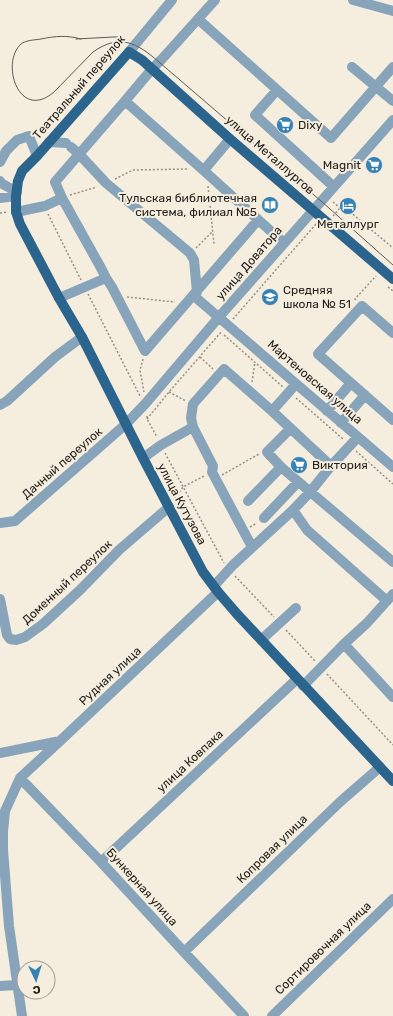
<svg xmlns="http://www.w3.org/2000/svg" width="393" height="1016" font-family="Rubik,sans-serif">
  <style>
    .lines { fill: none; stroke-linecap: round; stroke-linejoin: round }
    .path { stroke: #959086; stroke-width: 1.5; stroke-dasharray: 2 2; stroke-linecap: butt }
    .minor { stroke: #87a4bb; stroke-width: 10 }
    .major { stroke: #2b648d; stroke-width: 10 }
    .tram { stroke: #5e5a53; stroke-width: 1 }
    .labels { text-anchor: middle; stroke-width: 4; stroke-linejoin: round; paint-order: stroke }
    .street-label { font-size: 12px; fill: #25221d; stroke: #f5eedf }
    .poi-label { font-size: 12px; fill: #25221d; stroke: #f5eedf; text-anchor: start }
  </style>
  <rect width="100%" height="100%" fill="#f5eedf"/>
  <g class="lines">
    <path class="path" d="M 115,179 L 133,170 L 189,169
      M 208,186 L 214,244
      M 70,195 L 97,187
      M 333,202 L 340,208 L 349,211 L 393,248
      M 0,213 L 8,212
      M 48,214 L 81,280
      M 333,216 L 340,208
      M 196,248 L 212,232
      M 388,287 L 393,291
      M 88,294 L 140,396
      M 127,297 L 175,302
      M 356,300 L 355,299 L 376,276
      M 233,319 L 316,224
      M 224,335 L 283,387
      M 200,357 L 213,369
      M 143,359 L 140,370 L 144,392
      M 252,382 L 255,362
      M 169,392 L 186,401
      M 296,398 L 343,439
      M 147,416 L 147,419 L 157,437
      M 147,419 L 169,392 L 222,331
      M 356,451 L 393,484
      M 165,453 L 224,563
      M 222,475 L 259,454
      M 175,499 L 183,487 L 204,476
      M 250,527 L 257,523
      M 235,576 L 274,617
      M 286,630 L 315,661
      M 327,674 L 393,745"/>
    <path class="minor" d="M 215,0 L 162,59 L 152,69 L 125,101 L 55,182 L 62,198 L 101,268 L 106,278 L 112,287 L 145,351 L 258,220
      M 353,0 L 393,11
      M 198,19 L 331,138 L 393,67
      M 129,52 L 172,0
      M 352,67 L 393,101
      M 277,90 L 255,115 L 334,187
      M 125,101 L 202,169 L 284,243
      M 49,142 L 66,143
      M 71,147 L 79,154 L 106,183 L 190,253 L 194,260 L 197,292
      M 0,162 L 6,151 L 17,140 L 29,136 L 37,156
      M 204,170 L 230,139
      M 0,181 L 1,183 L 17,192
      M 0,198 L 16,196
      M 16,212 L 45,206 L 62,198
      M 194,296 L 393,467
      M 59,298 L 106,278
      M 393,333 L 362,306 L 318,354 L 393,420
      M 0,405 L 7,401 L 55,357 L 82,337
      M 272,411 L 296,384
      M 327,411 L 351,383
      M 341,423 L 365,395
      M 290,429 L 267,452 L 281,467 L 393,562
      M 143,458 L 161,445 L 193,427
      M 248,501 L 281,467
      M 293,510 L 307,530 L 387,601
      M 264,518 L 298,482
      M 0,523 L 15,521 L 126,424 L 146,403 L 219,317 L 393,120
      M 252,547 L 212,472 L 213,466 L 193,427 L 191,418 L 193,404 L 224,369 L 272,411 L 331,466
      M 214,586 L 233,565 L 293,510 L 310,492 L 331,466 L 358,437
      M 0,599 L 7,635 L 10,639 L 16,640 L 25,637 L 43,624 L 80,590 L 119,550 L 169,507
      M 261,640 L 296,608
      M 344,644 L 393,697
      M 303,686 L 344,644 L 367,623 L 393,594
      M 0,753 L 60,741
      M 20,778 L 101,862 L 184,952 L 244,1016
      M 101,862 L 297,679
      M 184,952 L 340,802 L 380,767
      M 0,986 L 17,985
      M 22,1016 L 9,926 L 3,850 L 3,832 L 5,811 L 20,778 L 60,741 L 218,592
      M 272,1016 L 393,899"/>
    <path class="major" d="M 393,279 L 230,139 L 152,69 L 142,60 L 129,52 L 37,156 L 22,171 L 18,181 L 16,196 L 16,212 L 20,224 L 59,298 L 82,337 L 143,458 L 203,572 L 218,592 L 237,614 L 393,781"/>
    <path class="tram" d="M 76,39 L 113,37 L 122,37
      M 81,39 C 66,35 56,36 41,39 C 35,40 26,40 21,44 C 0,63 19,122 54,92 L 93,52 C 120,33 137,43 159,62 L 321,201 L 393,265"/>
  </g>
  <defs>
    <g id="supermarket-disc" transform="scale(0.9)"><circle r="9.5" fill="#3782b5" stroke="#f5eedf"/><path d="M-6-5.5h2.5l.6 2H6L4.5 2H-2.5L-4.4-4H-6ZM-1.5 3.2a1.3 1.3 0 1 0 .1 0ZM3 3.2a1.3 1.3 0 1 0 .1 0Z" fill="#fff"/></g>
    <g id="library-disc" transform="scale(0.9)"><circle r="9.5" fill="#3782b5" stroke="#f5eedf"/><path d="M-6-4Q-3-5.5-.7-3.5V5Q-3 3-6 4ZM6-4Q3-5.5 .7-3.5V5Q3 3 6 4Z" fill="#fff"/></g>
    <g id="hotel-disc" transform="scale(0.9)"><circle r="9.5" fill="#3782b5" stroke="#f5eedf"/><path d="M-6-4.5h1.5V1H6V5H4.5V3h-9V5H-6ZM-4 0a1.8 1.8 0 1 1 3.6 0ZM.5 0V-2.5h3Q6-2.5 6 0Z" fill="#fff"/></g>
    <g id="school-disc" transform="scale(0.9)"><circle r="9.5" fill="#3782b5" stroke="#f5eedf"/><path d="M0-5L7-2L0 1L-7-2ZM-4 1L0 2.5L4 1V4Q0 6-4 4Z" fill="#fff"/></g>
  </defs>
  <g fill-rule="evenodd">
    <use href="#supermarket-disc" x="285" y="125"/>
    <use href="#supermarket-disc" x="374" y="165"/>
    <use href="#library-disc" x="270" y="205"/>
    <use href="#hotel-disc" x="348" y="206"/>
    <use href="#school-disc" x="270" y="297"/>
    <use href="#supermarket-disc" x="299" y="465"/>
  </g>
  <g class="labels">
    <g class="street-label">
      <text transform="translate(79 87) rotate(-49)" y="4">Театральный переулок</text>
      <text transform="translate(270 155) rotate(41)" y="4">улица Металлургов</text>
      <text transform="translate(249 263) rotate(-49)" y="4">улица Доватора</text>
      <text transform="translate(315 382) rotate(41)" y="4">Мартеновская улица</text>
      <text transform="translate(62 463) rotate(-41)" y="4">Дачный переулок</text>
      <text transform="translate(182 504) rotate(62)" y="4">улица Кутузова</text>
      <text transform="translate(67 582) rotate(-43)" y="4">Доменный переулок</text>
      <text transform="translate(110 676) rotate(-43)" y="4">Рудная улица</text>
      <text transform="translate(190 761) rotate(-43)" y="4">улица Ковпака</text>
      <text transform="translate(272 849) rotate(-44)" y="4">Копровая улица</text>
      <text transform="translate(142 887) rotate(48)" y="4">Бункерная улица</text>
      <text transform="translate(323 948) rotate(-44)" y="4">Сортировочная улица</text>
    </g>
    <g class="poi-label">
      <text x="298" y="129">Dixy</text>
      <text x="361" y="169" text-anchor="end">Magnit</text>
      <text x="257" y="202" text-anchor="end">Тульская библиотечная<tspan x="257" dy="14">система, филиал №5</tspan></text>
      <text x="348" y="228" text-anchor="middle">Металлург</text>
      <text x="283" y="294">Средняя<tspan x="283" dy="14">школа № 51</tspan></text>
      <text x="312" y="469">Виктория</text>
    </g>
  </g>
  <g transform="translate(36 980) rotate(176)"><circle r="19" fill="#f5eedf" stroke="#a29c91"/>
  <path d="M0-3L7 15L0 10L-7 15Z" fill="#3782b5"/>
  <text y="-6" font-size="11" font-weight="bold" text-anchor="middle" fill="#25221d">С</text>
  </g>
</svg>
